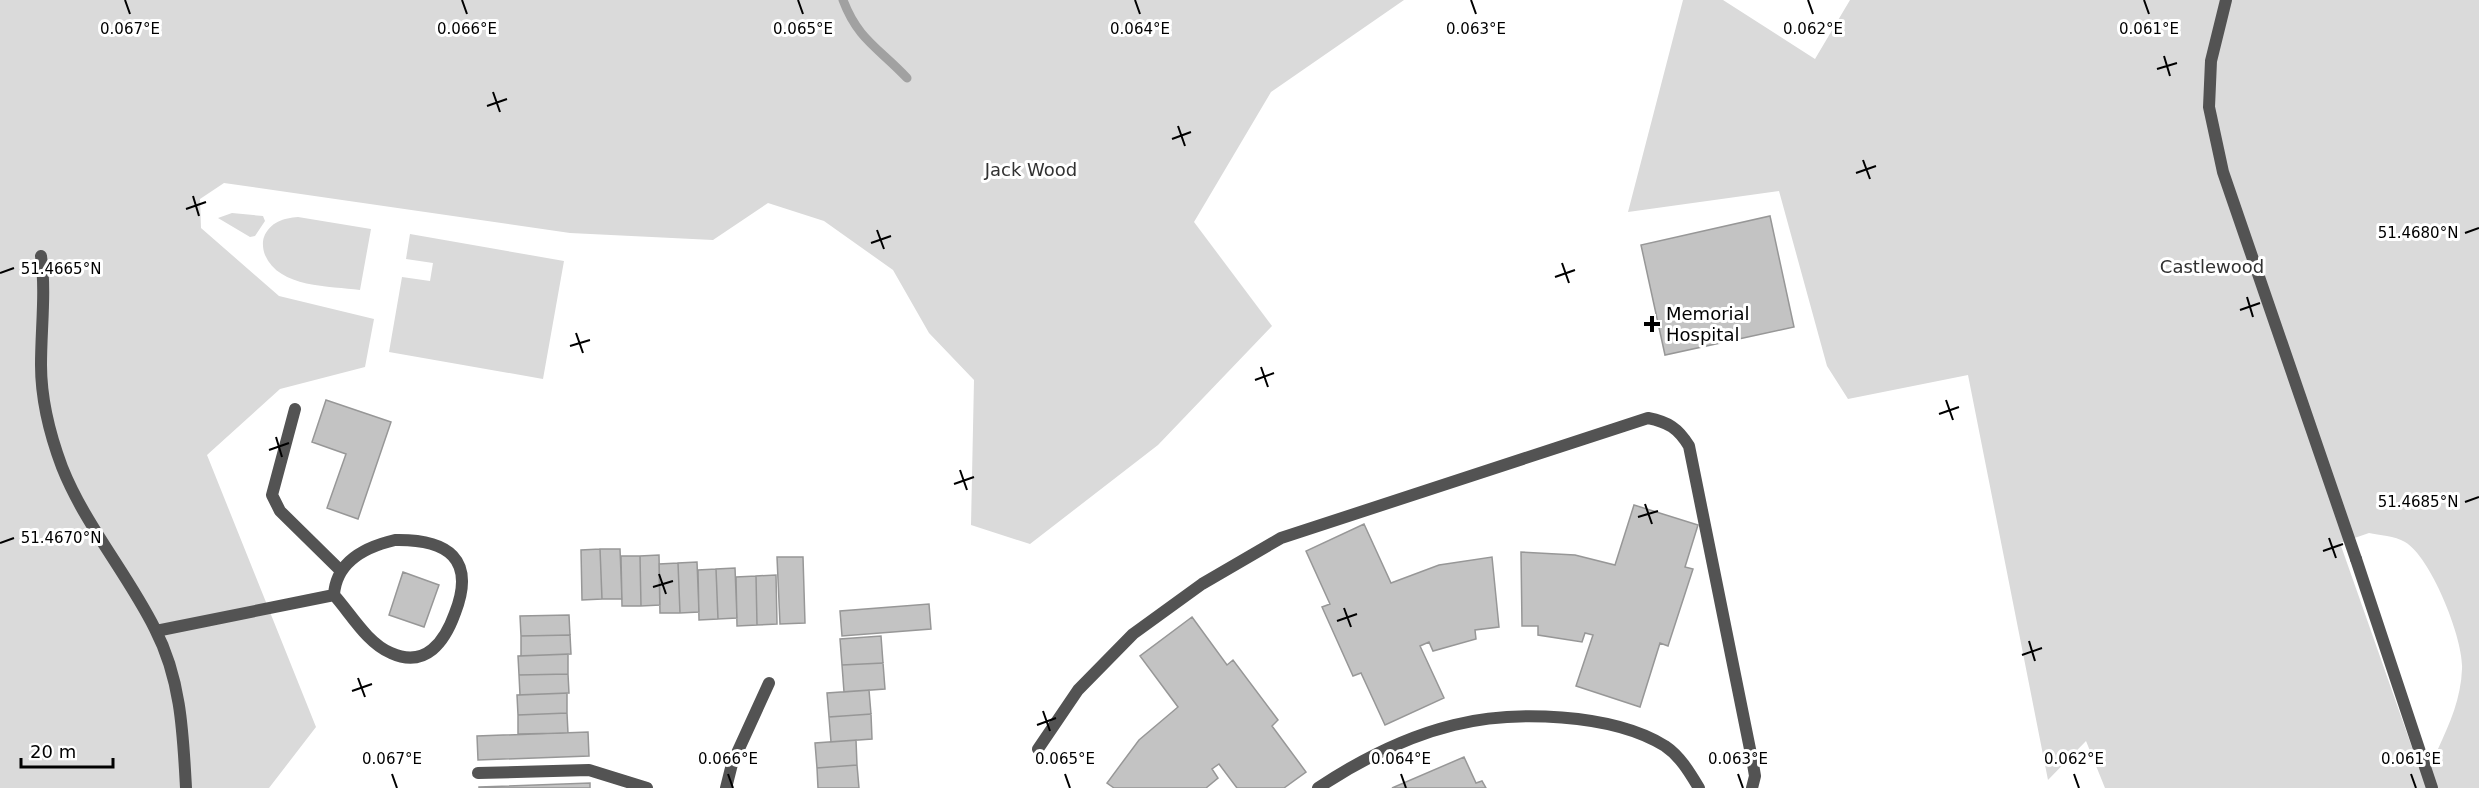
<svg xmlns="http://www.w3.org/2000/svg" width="2479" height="788" font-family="'DejaVu Sans',sans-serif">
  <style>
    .green { fill: #dadada; fill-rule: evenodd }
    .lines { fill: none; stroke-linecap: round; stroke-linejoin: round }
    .stream { stroke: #a1a1a1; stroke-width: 9 }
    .building { fill: #c3c3c3; stroke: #979797; stroke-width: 1.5 }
    .service { stroke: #535353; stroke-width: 12 }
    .minor { stroke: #535353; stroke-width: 12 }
    .ticks { fill: none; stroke: #000; stroke-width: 2 }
    .poi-dot { fill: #000; stroke: #fff; stroke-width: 2 }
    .labels { text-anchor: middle; stroke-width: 6; stroke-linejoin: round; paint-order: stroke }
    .park-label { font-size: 18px; fill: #313131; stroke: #fff }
    .poi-label { font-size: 18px; fill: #000; stroke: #fff; text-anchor: start }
    .ticks-label { font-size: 15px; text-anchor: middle; fill: #000; stroke: #fff; stroke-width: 6; stroke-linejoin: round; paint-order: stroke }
  </style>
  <rect width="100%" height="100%" fill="#fff"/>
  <path class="green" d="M 0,0 L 1404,0 L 1271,92 L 1194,222 L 1272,326 L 1158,445 L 1030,544 L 971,525 L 974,380 L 929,333 L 893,270 L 824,221 L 768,203 L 713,240 L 570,233 L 224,183 L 200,199 L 201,228 L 279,296 L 374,319 L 365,367 L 280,389 L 207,455 L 316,727 L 269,788 L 0,788 Z
    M 1683,0 L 1723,0 L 1815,59 L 1850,0 L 2479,0 L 2479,788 L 2105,788 L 2086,741 L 2048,780 L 1968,375 L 1848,399 L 1827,366 L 1779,191 L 1628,212 ZM 2369,533 C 2379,535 2395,536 2405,542 C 2431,557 2464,640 2462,669 C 2461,698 2450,723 2438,749 L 2415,756 L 2340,543 Z
    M 232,213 L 263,216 L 265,221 L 255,236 L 250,237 L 218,218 Z
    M 298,217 L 371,229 L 360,290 C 330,286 279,288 265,255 C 263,250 262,242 264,237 C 270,222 284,218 298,217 Z
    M 410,234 L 564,261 L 543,379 L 389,352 L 402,277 L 430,281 L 433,263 L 406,259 Z"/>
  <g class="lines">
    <path class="stream" d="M 843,0 C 858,40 879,48 907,78"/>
  </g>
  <path class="building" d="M 1770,216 L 1794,327 L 1665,355 L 1641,245 Z
    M 326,400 L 391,422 L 358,519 L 327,508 L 346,454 L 312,442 Z
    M 1634,505 L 1698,525 L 1685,567 L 1693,569 L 1668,646 L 1660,643 L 1640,707 L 1576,686 L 1593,635 L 1585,633 L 1582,642 L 1538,635 L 1538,626 L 1522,626 L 1521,552 L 1575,555 L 1615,565 Z
    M 1364,524 L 1391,583 L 1439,565 L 1492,557 L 1499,627 L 1475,630 L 1476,639 L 1433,651 L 1429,642 L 1420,646 L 1444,698 L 1385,725 L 1361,673 L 1353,676 L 1322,607 L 1330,604 L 1306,551 Z
    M 600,549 L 602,599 L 582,600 L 581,550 Z
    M 600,549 L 620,549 L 622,599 L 602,599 Z
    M 659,555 L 660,605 L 641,606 L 640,556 Z
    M 621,556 L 640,556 L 641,606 L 622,606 Z
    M 777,557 L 803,557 L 805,623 L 780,624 Z
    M 697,562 L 699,612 L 680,613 L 678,563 Z
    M 678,563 L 680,613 L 660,613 L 659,564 Z
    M 735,568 L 737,618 L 718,619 L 716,569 Z
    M 716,569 L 718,619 L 699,620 L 698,570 Z
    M 403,572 L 439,585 L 424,627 L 389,615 Z
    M 776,575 L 777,624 L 757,625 L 756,576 Z
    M 756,576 L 757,625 L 737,626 L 736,577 Z
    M 929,604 L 931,629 L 842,636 L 840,611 Z
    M 569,615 L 570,635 L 521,636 L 520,616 Z
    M 1192,617 L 1227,665 L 1233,660 L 1278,720 L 1272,726 L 1306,772 L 1284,788 L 1237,788 L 1219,764 L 1212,769 L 1218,778 L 1206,788 L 1114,788 L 1107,783 L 1139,740 L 1178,707 L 1140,656 Z
    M 570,635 L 571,654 L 521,656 L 521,636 Z
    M 881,636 L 883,663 L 842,665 L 840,639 Z
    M 568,654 L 568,674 L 519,675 L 518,656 Z
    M 883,663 L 885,689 L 844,692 L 842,665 Z
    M 568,674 L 569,693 L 520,695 L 519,675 Z
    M 869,690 L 871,714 L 829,717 L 827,693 Z
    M 567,693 L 567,713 L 518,715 L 517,695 Z
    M 567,713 L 568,733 L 518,734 L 518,715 Z
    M 871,714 L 872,739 L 831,742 L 829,717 Z
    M 588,732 L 589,756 L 478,760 L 477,736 Z
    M 856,740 L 857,765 L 817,768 L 815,743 Z
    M 1464,757 L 1476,783 L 1482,781 L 1486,788 L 1392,788 Z
    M 857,765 L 859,788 L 818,788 L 817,768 Z
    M 590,783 L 590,788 L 479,788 L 479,787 Z"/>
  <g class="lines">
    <path class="service" d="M 2226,0 L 2211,61 L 2209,107 L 2223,172 L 2356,559
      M 41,256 C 46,292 41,328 41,365 C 41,399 50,435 62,467 C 85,525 127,573 155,629 C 181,679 183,733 186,788
      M 295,409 L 272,495 L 280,511 L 341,571
      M 395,540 C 448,539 476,559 455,613 C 445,641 426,669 391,653 C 367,643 351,614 334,595 C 336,562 365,547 395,540 Z
      M 156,631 L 334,595
      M 1038,749 L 1078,690 L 1133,634 L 1202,584 L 1281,538 L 1648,418 C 1668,422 1678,428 1689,446 L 1753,764 L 1755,776 L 1752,788
      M 1318,788 C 1360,760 1405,737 1454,725 C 1513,710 1612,713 1665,746 C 1680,756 1690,773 1699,788"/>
    <path class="minor" d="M 2356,559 L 2432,788
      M 478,773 L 589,770 L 647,788
      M 726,788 L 732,764 L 769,683"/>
  </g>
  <path class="ticks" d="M 125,0 L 130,14M 462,0 L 467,14M 798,0 L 803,14M 1135,0 L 1140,14M 1471,0 L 1476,14M 1808,0 L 1813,14M 2144,0 L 2149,14M 2164,56 L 2170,76M 2157,69 L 2177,63M 493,92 L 500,112M 487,106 L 507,99M 1178,126 L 1185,146M 1172,139 L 1191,132M 1863,160 L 1870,179M 1856,173 L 1876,166M 193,196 L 199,216M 186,209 L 206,202M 877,230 L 884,249M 2465,233 L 2479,228M 871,243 L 891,236M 1562,263 L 1569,283M 0,273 L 14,268M 1555,277 L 1575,270M 2247,297 L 2253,317M 2240,310 L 2260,303M 576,333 L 583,353M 570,346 L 590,340M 1261,367 L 1268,387M 1255,380 L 1274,373M 1946,400 L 1953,420M 1939,414 L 1959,407M 276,437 L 282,457M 269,450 L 289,443M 960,470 L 967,490M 954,484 L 974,477M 2465,502 L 2479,497M 1645,504 L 1652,524M 1638,517 L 1658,511M 2329,538 L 2336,558M 0,543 L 14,538M 2323,551 L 2343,544M 659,574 L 666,594M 653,587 L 673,581M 1344,608 L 1351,627M 1337,621 L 1357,614M 2029,641 L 2035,661M 2022,655 L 2042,648M 358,678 L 365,697M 352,691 L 372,684M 1043,711 L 1050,731M 1037,725 L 1056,718M 392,774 L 397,788M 728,774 L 733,788M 1065,774 L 1070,788M 1401,774 L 1406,788M 1738,774 L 1743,788M 2074,774 L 2079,788M 2411,774 L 2416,788"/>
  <path class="poi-dot" d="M1649 315h6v6h6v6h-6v6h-6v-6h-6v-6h6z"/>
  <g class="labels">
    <g class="park-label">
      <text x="1031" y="176">Jack Wood</text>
      <text x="2212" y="273">Castlewood</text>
    </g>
    <g class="poi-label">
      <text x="1666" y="320">Memorial<tspan x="1666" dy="21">Hospital</tspan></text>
    </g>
  </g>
  <g class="ticks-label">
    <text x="130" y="34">0.067°E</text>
    <text x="467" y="34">0.066°E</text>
    <text x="803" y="34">0.065°E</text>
    <text x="1140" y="34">0.064°E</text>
    <text x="1476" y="34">0.063°E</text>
    <text x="1813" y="34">0.062°E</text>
    <text x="2149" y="34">0.061°E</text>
    <text x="2418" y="238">51.4680°N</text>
    <text x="61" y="274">51.4665°N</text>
    <text x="2418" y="507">51.4685°N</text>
    <text x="61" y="543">51.4670°N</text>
    <text x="392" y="764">0.067°E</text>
    <text x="728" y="764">0.066°E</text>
    <text x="1065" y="764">0.065°E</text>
    <text x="1401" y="764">0.064°E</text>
    <text x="1738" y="764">0.063°E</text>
    <text x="2074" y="764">0.062°E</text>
    <text x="2411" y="764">0.061°E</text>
  </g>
  <path d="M21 758v9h92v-9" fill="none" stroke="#000000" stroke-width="3"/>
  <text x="30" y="758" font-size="18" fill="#000000" stroke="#ffffff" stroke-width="4.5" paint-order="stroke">20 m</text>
</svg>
